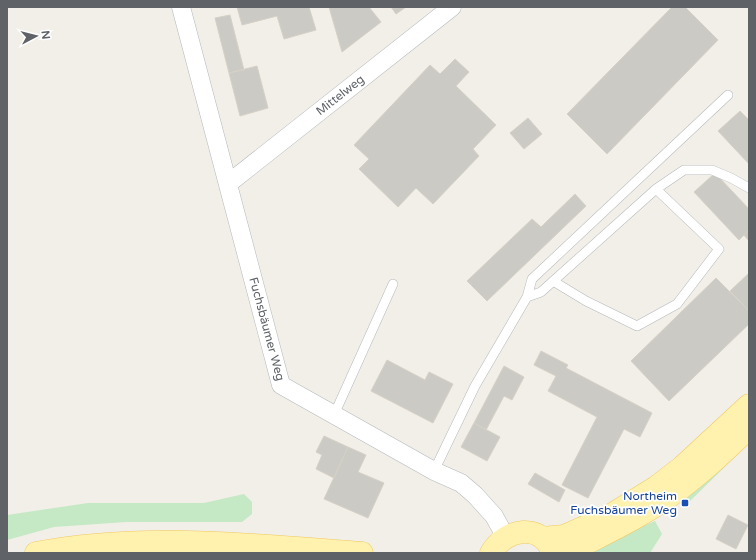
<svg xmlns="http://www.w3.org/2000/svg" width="756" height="560" font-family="'Varela Round',sans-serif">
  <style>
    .green { fill: #c5e8c5 }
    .building { fill: #cccac5; stroke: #d6d1c6 }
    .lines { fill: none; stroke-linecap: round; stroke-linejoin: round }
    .service-casing { stroke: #b5b8bc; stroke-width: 10 }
    .minor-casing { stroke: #b5b8bc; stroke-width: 19 }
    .primary-casing { stroke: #f2c960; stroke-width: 23 }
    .service { stroke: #fff; stroke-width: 9 }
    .minor { stroke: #fff; stroke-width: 18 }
    .primary { stroke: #fff2af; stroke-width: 22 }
    .transit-dot { fill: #1a4fb4; stroke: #fff; stroke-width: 1.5 }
    .labels { text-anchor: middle; stroke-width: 3.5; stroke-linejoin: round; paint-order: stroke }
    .street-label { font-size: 12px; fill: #5f6368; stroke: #fff }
    .transit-label { font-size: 12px; fill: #164399; stroke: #fff; text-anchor: end }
  </style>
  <rect width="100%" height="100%" fill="#f1efe8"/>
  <path class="green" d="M 749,443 L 688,503 L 685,500 L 692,493 Z
    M 244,494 L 252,502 L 252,514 L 242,522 L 126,522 L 54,527 L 7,540 L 7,515 L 88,503 L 204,503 Z
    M 655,521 L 662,534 L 650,553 L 592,553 L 590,548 Z"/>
  <path class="building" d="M 237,7 L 309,7 L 316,30 L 284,39 L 277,16 L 242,25 Z
    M 329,7 L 369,7 L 381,22 L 342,52 Z
    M 391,7 L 406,7 L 396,14 Z
    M 672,7 L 685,7 L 718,40 L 607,154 L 567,114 Z
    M 230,15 L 244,70 L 229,73 L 215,18 Z
    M 455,59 L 469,72 L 456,86 L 496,125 L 473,149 L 479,156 L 433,204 L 416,188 L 398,207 L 359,169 L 369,159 L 354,145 L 430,65 L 440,74 Z
    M 257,66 L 268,108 L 240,116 L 229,73 Z
    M 740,111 L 749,120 L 749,164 L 718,131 Z
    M 528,118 L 542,134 L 524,149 L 510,133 Z
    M 715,173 L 749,209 L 749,230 L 739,240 L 694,192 Z
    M 575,194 L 586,206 L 487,301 L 467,281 L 532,219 L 541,227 Z
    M 749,230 L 749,241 L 744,235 Z
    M 749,273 L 749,311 L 730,291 Z
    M 716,278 L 749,311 L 749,324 L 669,401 L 631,361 Z
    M 541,351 L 568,365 L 566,368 L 652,413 L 640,437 L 624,429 L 588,498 L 562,485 L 597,417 L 548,391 L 556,376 L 534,365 Z
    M 387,360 L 425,380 L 429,372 L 453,384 L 433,423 L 371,391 Z
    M 504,366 L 524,377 L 512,400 L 504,396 L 486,430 L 474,423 Z
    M 474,423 L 500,437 L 487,461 L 461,447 Z
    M 324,436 L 348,447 L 334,478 L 316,469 L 322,455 L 316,452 Z
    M 348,447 L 366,455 L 358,472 L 384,483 L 368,518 L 324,499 Z
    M 535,473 L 565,490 L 559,502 L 528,484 Z
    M 728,515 L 748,525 L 736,549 L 716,539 Z"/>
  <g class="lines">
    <g class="service-casing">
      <path id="service" d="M 553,281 L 586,301 L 637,326 L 677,304 L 719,249 L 656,189
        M 527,297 L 541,292 L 656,189 L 684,170 L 712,170 L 731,178 L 749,188
        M 334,415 L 393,284
        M 434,471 L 475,386 L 527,297 L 532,279 L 728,95"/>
    </g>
    <g class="minor-casing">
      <path id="minor" d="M 181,7 L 281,385 L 434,471 L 461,483 L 475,495 L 494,516 L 505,536
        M 229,183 L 452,7"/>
    </g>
    <g class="primary-casing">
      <path id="primary" d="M 542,538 L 564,536 L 609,516 L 656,487 L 682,467 L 749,405
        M 36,553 C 143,532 255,545 362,553
        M 491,553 C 506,528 541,522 553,553
        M 572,553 L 579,547 C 610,531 642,516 670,496 C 699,476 724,452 749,428"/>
    </g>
    <use href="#service" class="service"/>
    <use href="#minor" class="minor"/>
    <use href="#primary" class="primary"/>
  </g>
  <rect class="transit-dot" x="681" y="499" width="8" height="8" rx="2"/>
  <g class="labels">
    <g class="street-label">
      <text transform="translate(340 95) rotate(-38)" y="4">Mittelweg</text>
      <text transform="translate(267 329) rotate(75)" y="4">Fuchsbäumer Weg</text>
    </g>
    <g class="transit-label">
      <text x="677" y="500">Northeim<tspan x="677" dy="14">Fuchsbäumer Weg</tspan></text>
    </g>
  </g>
  <rect width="756" height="560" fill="none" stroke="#5f6368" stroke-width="16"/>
  <g transform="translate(36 36) rotate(83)" stroke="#ffffff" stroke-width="3" paint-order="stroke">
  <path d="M0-3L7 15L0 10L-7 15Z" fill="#5f6368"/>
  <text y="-6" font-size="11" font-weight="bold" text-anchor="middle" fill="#5f6368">N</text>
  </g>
</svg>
